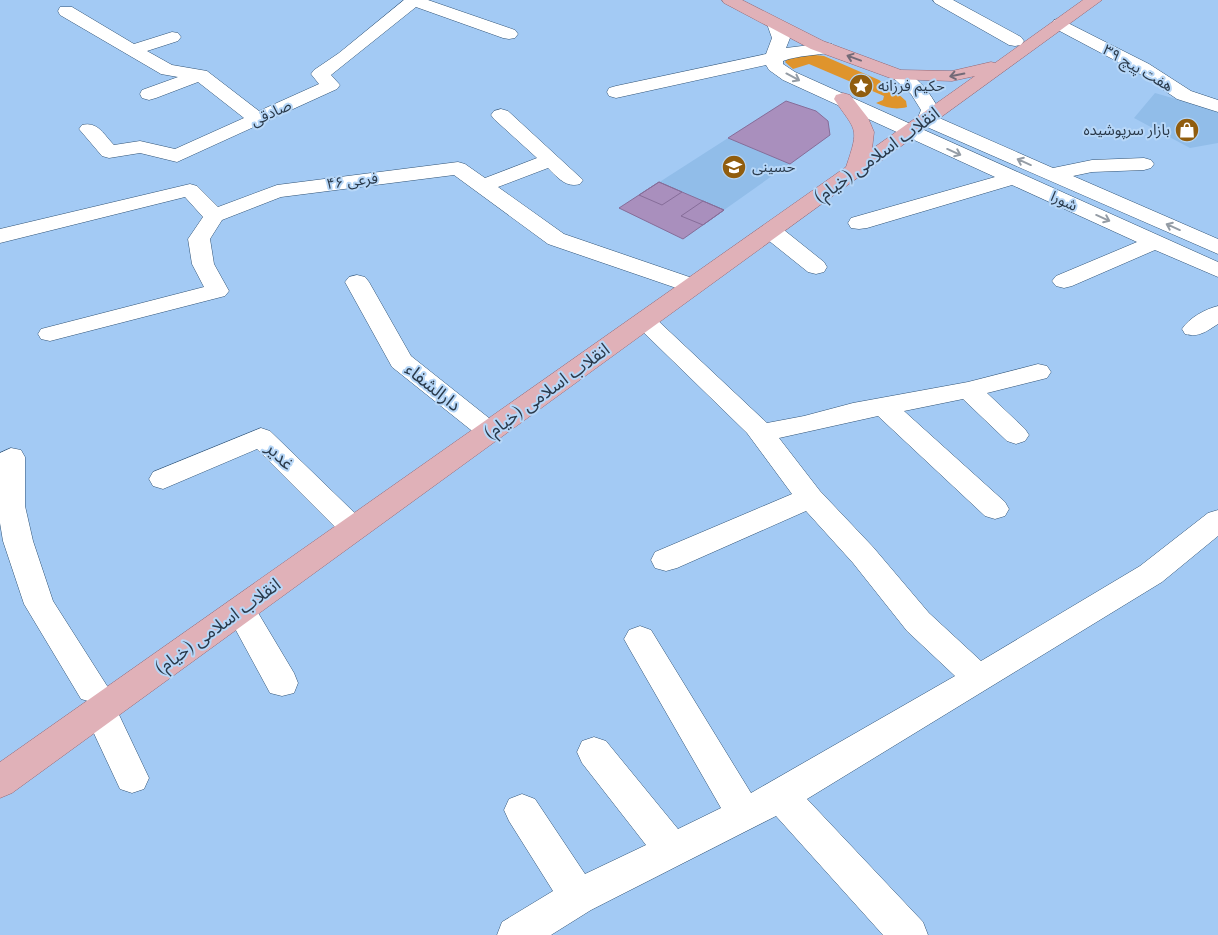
<svg xmlns="http://www.w3.org/2000/svg" width="1218" height="935" font-family="'Playfair Display','Noto Sans Arabic',serif">
  <style>
    .built { fill: #91bde9 }
    .green { fill: #df942c }
    .building { fill: #a98fbd; stroke: #866d99 }
    .lines { fill: none; stroke-linecap: round; stroke-linejoin: round }
    .minor-casing { stroke: #305376; stroke-width: 1 }
    .major-casing { stroke: #936673; stroke-width: 1 }
    .minor { fill: #fff; fill-rule: evenodd }
    .major { fill: #e0b1b8; fill-rule: evenodd }
    .oneway { stroke: #736a77 }
    .oneway2 { stroke: #949ca5 }
    .labels { text-anchor: middle; stroke-width: 4; stroke-linejoin: round; paint-order: stroke }
    .far-street-label { font-size: 15px; fill: #2a3a4b; stroke: #b7d7f8 }
    .far-poi-label { font-size: 15px; fill: #2a3a4b; stroke: #b7d7f8; text-anchor: start }
    .street-label { font-size: 18px; fill: #2a3a4b; stroke: #b7d7f8 }
  </style>
  <rect width="100%" height="100%" fill="#a3caf4"/>
  <path class="built" d="M 1155,93 L 1218,111 L 1218,143 L 1190,148 L 1134,118 Z
    M 786,101 L 816,111 L 828,121 L 830,135 L 683,239 L 619,208 Z"/>
  <path class="green" d="M 807,54 L 824,56 L 879,80 L 896,92 L 906,101 L 907,107 C 896,110 887,108 876,103 L 883,100 L 884,96 L 809,64 L 793,69 L 785,62 L 788,58 Z"/>
  <path class="building" d="M 786,101 L 816,111 L 828,121 L 830,135 L 790,164 L 728,138 Z
    M 659,182 L 682,192 L 724,210 L 683,239 L 619,208 Z
    M 659,182 L 682,192 L 662,205 L 639,195 Z
    M 703,201 L 724,210 L 703,225 L 681,216 Z"/>
  <g class="lines">
    <g class="minor-casing">
      <path id="minor" d="M 404,0 L 428,0 L 515,30 L 518,34 L 515,38 L 509,39 L 503,38 L 416,7 L 331,75 L 340,85 L 337,89 L 177,162 L 140,153 L 109,158 L 102,156 L 79,129 L 82,125 C 98,121 104,135 114,145 L 140,141 L 175,149 L 244,118 L 198,82 L 156,98 L 149,100 L 142,98 L 140,94 L 142,90 L 178,77 L 161,74 L 60,15 L 58,11 L 60,7 L 72,7 L 134,44 L 172,32 L 178,33 L 181,37 L 178,41 L 147,51 L 172,65 L 207,71 L 259,111 L 319,84 L 311,74 L 314,70 L 339,53 Z
        M 933,0 L 953,0 L 1021,37 L 1024,41 L 1021,45 L 1015,46 L 1009,45 L 935,3 Z
        M 775,19 L 781,20 L 790,38 L 786,48 L 826,43 L 832,44 L 835,48 L 832,52 C 815,56 799,55 783,61 L 783,64 L 795,72 L 1218,262 L 1218,277 L 1155,250 L 1072,286 L 1064,288 L 1056,286 L 1052,281 L 1056,276 L 1137,242 L 1012,185 L 867,228 L 859,229 L 851,228 L 848,223 L 851,218 L 995,177 L 783,80 L 769,70 L 766,65 L 616,98 L 609,96 L 607,92 L 609,88 L 616,86 L 766,54 L 772,38 L 767,24 L 769,20 Z
        M 1060,19 L 1149,64 L 1191,91 L 1218,100 L 1218,112 L 1177,99 L 1137,72 L 1054,28 L 1052,24 L 1054,20 Z
        M 899,70 C 917,74 931,94 939,110 L 937,117 L 1053,168 L 1092,160 L 1144,158 L 1151,160 L 1154,164 L 1151,168 L 1144,170 L 1092,172 L 1073,176 L 1218,239 L 1218,254 L 920,124 L 917,120 L 921,110 L 911,94 L 890,75 L 893,71 Z
        M 501,109 L 508,111 L 583,180 L 580,184 C 566,188 558,178 548,168 L 498,187 L 564,234 L 701,281 L 705,286 L 701,291 L 693,293 L 685,291 L 548,244 L 454,175 L 281,197 L 222,220 L 210,239 L 214,264 L 229,291 L 225,296 L 50,341 L 41,339 L 38,334 L 41,329 L 204,287 L 192,264 L 188,239 L 203,217 L 185,197 L 0,243 L 0,229 L 190,184 L 197,186 L 218,207 L 277,185 L 458,162 L 465,164 L 485,178 L 537,158 L 494,119 L 491,115 L 494,111 Z
        M 771,224 L 779,226 L 824,262 L 827,267 L 824,272 L 816,274 L 808,272 L 763,236 L 760,231 L 763,226 Z
        M 357,275 L 365,277 L 369,282 L 411,356 L 499,426 L 503,432 L 499,438 L 490,441 L 481,438 L 392,367 L 345,282 L 349,277 Z
        M 1218,306 L 1218,324 C 1207,331 1199,338 1185,334 L 1182,329 C 1189,318 1205,309 1218,306 Z
        M 645,314 L 653,316 L 767,423 L 804,416 L 853,403 L 968,382 L 1038,364 L 1047,366 L 1051,372 L 1047,378 L 987,393 L 1025,429 L 1029,435 L 1025,441 L 1016,444 L 1007,441 L 963,399 L 904,411 L 1005,502 L 1009,509 L 1005,516 L 995,519 L 985,516 L 878,416 L 779,438 L 820,491 L 873,547 L 929,613 L 981,661 L 1140,566 L 1208,513 L 1218,510 L 1218,536 L 1162,582 L 807,799 L 923,922 L 928,935 L 883,935 L 776,816 L 591,910 L 551,935 L 497,935 L 502,922 L 553,891 L 509,821 L 504,810 L 509,799 L 522,794 L 535,799 L 585,874 L 646,845 L 582,763 L 577,752 L 582,741 L 594,737 L 606,741 L 678,829 L 721,808 L 629,648 L 624,639 L 629,630 L 640,626 L 651,630 L 751,793 L 955,676 L 907,631 L 853,563 L 806,511 L 677,568 L 666,571 L 655,568 L 651,560 L 655,552 L 792,494 L 747,433 L 637,326 L 633,321 L 637,316 Z
        M 261,428 L 270,431 L 364,522 L 368,529 L 364,536 L 354,540 L 344,536 L 257,449 L 163,489 L 153,486 L 149,479 L 153,472 Z
        M 11,448 L 21,450 L 25,457 L 25,506 L 33,541 L 53,601 L 109,689 L 105,698 L 112,700 L 149,778 L 144,789 L 132,793 L 120,789 L 83,710 L 88,701 L 81,699 L 24,604 L 3,541 L 0,523 L 0,453 Z
        M 240,598 L 251,601 L 294,673 L 298,683 L 294,693 L 282,696 L 270,693 L 225,610 L 229,601 Z"/>
    </g>
    <g class="major-casing">
      <path id="major" d="M 722,0 L 742,0 L 823,41 L 901,70 L 952,71 L 991,62 L 995,63 L 1083,0 L 1102,0 L 12,793 L 0,798 L 0,762 L 846,167 C 860,126 856,132 834,99 L 836,95 L 843,93 L 850,95 L 868,118 L 874,132 L 872,149 L 975,76 L 952,81 L 893,79 L 811,49 L 724,3 Z"/>
    </g>
    <use href="#minor" class="minor"/>
    <use href="#major" class="major"/>
  </g>
  <defs><path id="oneway-shaft" d="M-6 0H5M1.5-3L5.5 0L1.5 3" fill="none" stroke-width="1.6" stroke-linecap="round" stroke-linejoin="round" transform="scale(1.25)"/></defs>
  <g class="oneway">
    <use href="#oneway-shaft" transform="translate(854 58) rotate(-160)"/>
    <use href="#oneway-shaft" transform="translate(957 75) rotate(169)"/>
  </g>
  <g class="oneway2">
    <use href="#oneway-shaft" transform="translate(793 77) rotate(28)"/>
    <use href="#oneway-shaft" transform="translate(954 152) rotate(24)"/>
    <use href="#oneway-shaft" transform="translate(1024 162) rotate(-156)"/>
    <use href="#oneway-shaft" transform="translate(1103 218) rotate(24)"/>
    <use href="#oneway-shaft" transform="translate(1173 227) rotate(-156)"/>
  </g>
  <defs>
    <g id="sight-disc" transform="scale(1.25)"><circle r="9.5" fill="#915d0e" stroke="#b7d7f8"/><path d="M0-6L1.8-2.2L6-1.7L2.9 1.2L3.7 5.4L0 3.3L-3.7 5.4L-2.9 1.2L-6-1.7L-1.8-2.2Z" fill="#fff"/></g>
    <g id="shop-disc" transform="scale(1.25)"><circle r="9.5" fill="#915d0e" stroke="#b7d7f8"/><path d="M-5-2.5h2.3a2.7 3.5 0 0 1 5.4 0H5L5.5 6h-11ZM-1.5-2.5h3a1.5 2.3 0 0 0-3 0Z" fill="#fff"/></g>
    <g id="school-disc" transform="scale(1.25)"><circle r="9.5" fill="#915d0e" stroke="#b7d7f8"/><path d="M0-5L7-2L0 1L-7-2ZM-4 1L0 2.5L4 1V4Q0 6-4 4Z" fill="#fff"/></g>
  </defs>
  <g fill-rule="evenodd">
    <use href="#sight-disc" x="861" y="86"/>
    <use href="#shop-disc" x="1187" y="130"/>
    <use href="#school-disc" x="734" y="167"/>
  </g>
  <g class="labels">
    <g class="far-street-label">
      <text transform="translate(1138 68) rotate(30)" y="5">هفت پیچ ۳۹</text>
      <text transform="translate(271 113) rotate(-25)" y="5">صادقی</text>
      <text transform="translate(352 181) rotate(-7)" y="5">فرعی ۴۶</text>
      <text transform="translate(1064 201) rotate(24)" y="5">شورا</text>
    </g>
    <g class="far-poi-label">
      <text x="878" y="91">حکیم فرزانه</text>
      <text x="1170" y="135" text-anchor="end">بازار سرپوشیده</text>
      <text x="752" y="172">حسینی</text>
    </g>
    <g class="street-label">
      <text transform="translate(877 155) rotate(-36)" y="6">انقلاب اسلامی (خیام)</text>
      <text transform="translate(433 387) rotate(39)" y="6">دارالشفاء</text>
      <text transform="translate(547 391) rotate(-36)" y="6">انقلاب اسلامی (خیام)</text>
      <text transform="translate(280 456) rotate(45)" y="6">غدیر</text>
      <text transform="translate(218 626) rotate(-36)" y="6">انقلاب اسلامی (خیام)</text>
    </g>
  </g>
</svg>
